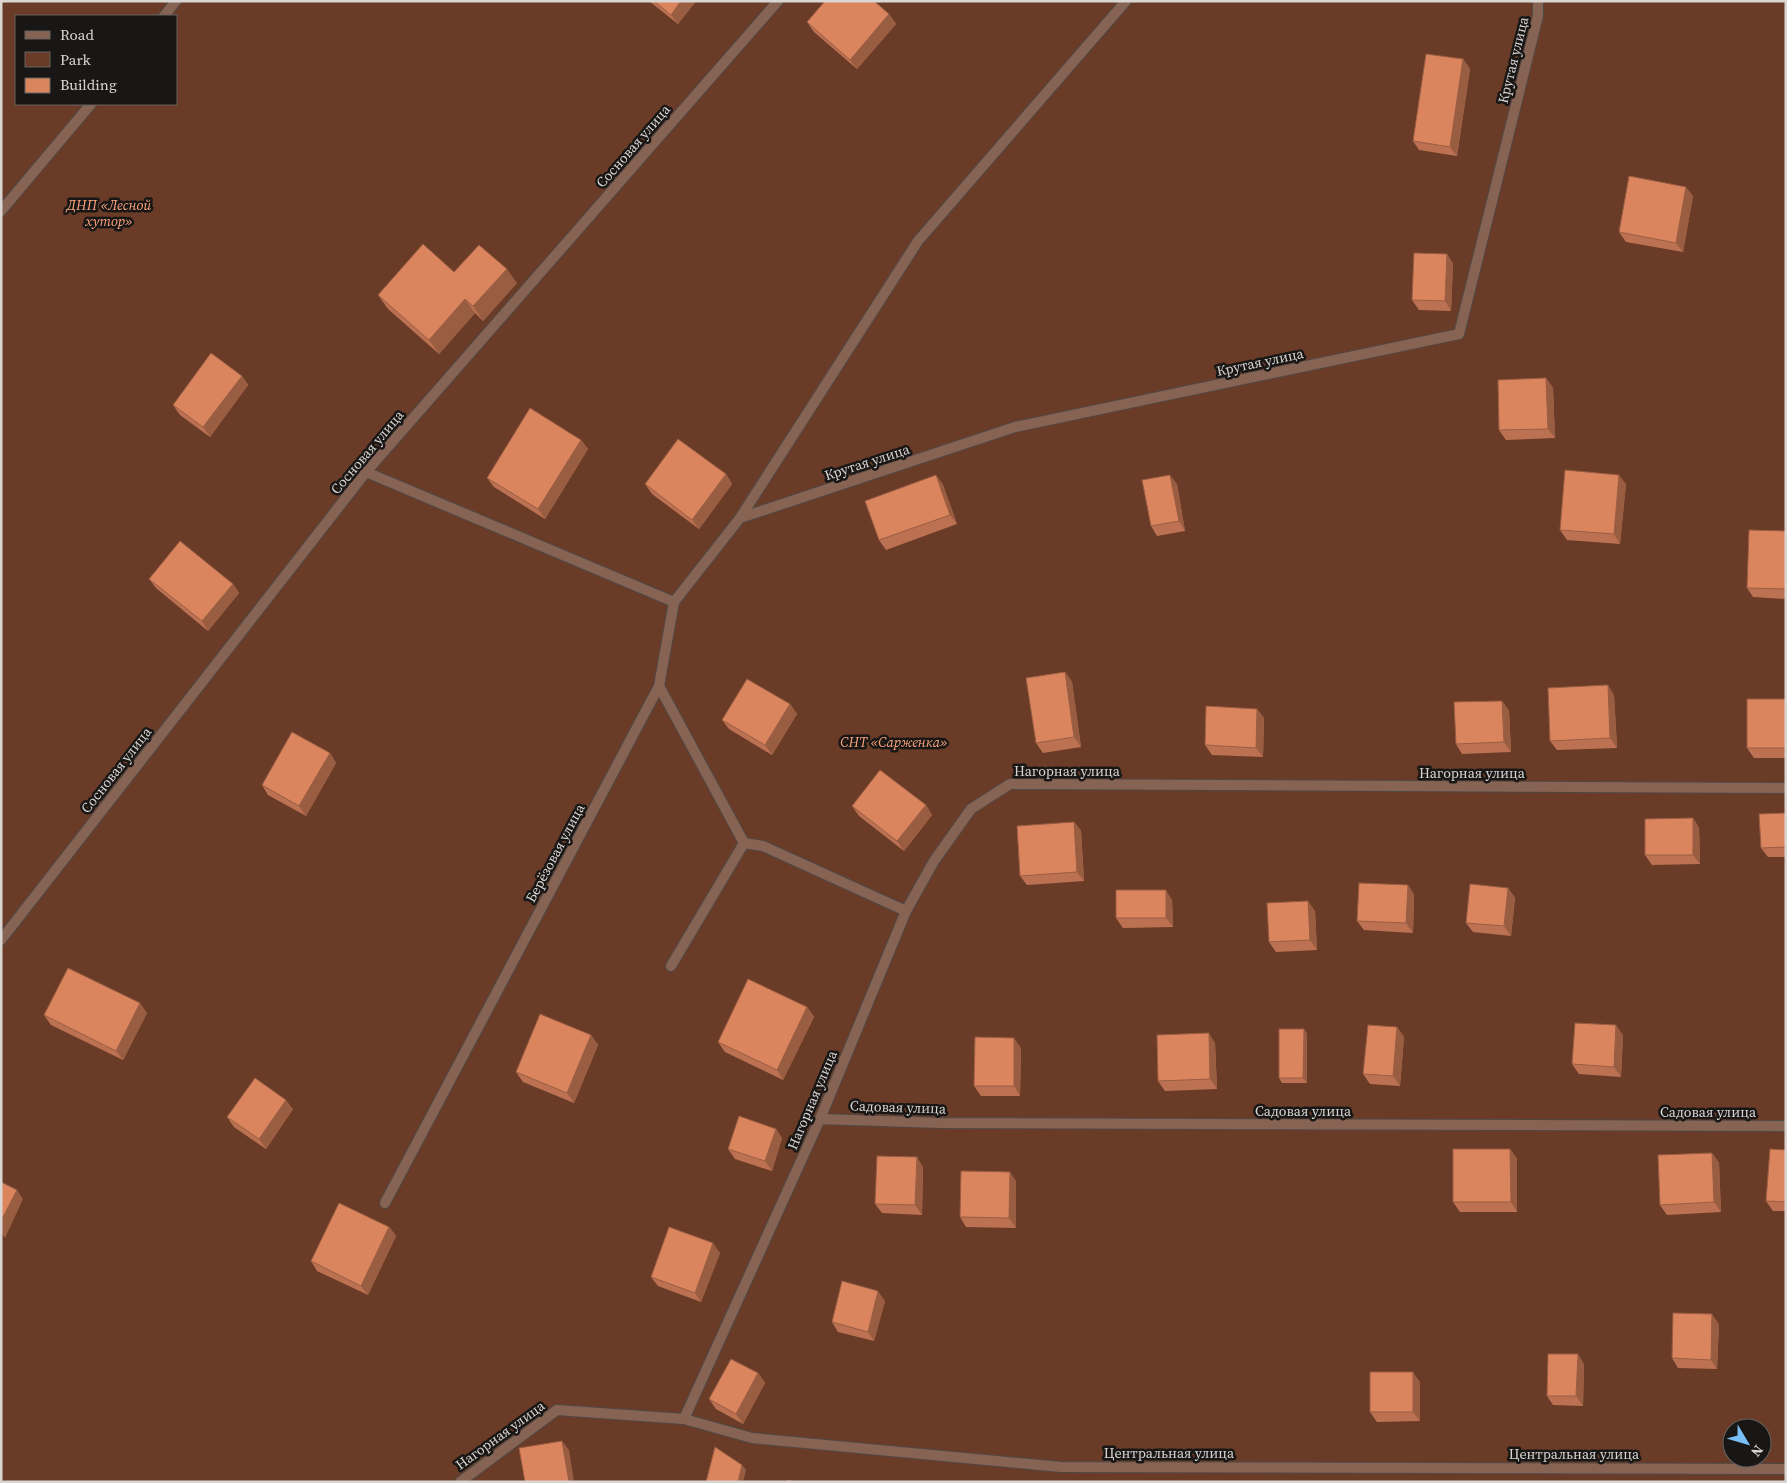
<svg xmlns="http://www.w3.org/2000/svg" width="1787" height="1483" font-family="'Source Serif 4',serif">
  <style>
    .green { fill: #6a3c28; fill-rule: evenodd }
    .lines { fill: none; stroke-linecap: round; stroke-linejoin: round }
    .minor-casing { stroke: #4f4946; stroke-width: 12 }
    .minor { stroke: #876353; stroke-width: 10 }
    .wall { fill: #bc7252 }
    .shaded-wall { fill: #995d42 }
    .building { fill: #db855f; stroke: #995d42 }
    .labels { text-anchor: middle; stroke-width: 5; stroke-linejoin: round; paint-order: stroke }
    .street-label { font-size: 14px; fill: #dad6d4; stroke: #191715 }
    .park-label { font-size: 14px; font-style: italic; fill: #fea57e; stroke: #191715 }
  </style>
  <rect width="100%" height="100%" fill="#342e2b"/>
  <path class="green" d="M 1,1 L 1786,1 L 1786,1482 L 1,1482 ZM 16,16 L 176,16 L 176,104 L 16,104 ZM 1732,1428 L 1762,1428 L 1762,1458 L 1732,1458 Z"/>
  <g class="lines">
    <g class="minor-casing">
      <path id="minor" d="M 164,16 L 176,1
        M 1,211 L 91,104
        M 366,472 L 674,602
        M 740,518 L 1015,427 L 1459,334 L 1538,16 L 1538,1
        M 659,686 L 744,843 L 763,846 L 906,911
        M 1,940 L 366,472 L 778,1
        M 671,966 L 744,843
        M 820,1119 L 942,1123 L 1786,1126
        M 385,1203 L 659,686 L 674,602 L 740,518 L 918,241 L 1126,1
        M 684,1419 L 820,1119 L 906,911 L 934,861 L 971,809 L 1010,784 L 1786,788
        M 460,1482 L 557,1410 L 684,1419 L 752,1438 L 1061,1467 L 1786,1469"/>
    </g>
    <use href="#minor" class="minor"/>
  </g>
  <path class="wall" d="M 649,1 L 696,1 L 678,24 Z
    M 889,14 L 896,24 L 857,69 L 814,32 L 807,22 Z
    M 1463,59 L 1470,69 L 1457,156 L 1419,150 L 1413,141 Z
    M 1693,196 L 1683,252 L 1626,242 L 1619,232 Z
    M 1453,263 L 1451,311 L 1419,310 L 1412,300 Z
    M 454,272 L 517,283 L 483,321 L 475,313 L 439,354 L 388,309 L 378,295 Z
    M 242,376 L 248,385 L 210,437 L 180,415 L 173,405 Z
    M 1546,378 L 1553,388 L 1555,438 L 1506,440 L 1499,430 Z
    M 581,440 L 588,449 L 545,519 L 494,487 L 487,478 Z
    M 726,474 L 732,484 L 699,529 L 652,494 L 645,484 Z
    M 936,475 L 943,485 L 957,524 L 886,550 L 879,540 Z
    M 1177,484 L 1185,531 L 1157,536 L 1151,526 Z
    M 1626,484 L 1620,544 L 1567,540 L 1560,530 Z
    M 1786,531 L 1786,599 L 1753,597 L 1747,588 Z
    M 149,579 L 233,584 L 239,593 L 208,631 L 156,588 Z
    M 1065,672 L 1072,682 L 1081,747 L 1043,753 L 1036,743 Z
    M 1614,695 L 1617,748 L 1557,750 L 1550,741 Z
    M 1786,699 L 1786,758 L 1754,758 L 1747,748 Z
    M 1502,701 L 1509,711 L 1511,752 L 1462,754 L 1456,744 Z
    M 790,704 L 797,714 L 772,755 L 729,729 L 722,720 Z
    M 1257,709 L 1264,718 L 1263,757 L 1212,755 L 1205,745 Z
    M 330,753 L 336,763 L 306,816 L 268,795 L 262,785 Z
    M 926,805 L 932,815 L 904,851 L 859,816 L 852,806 Z
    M 1786,813 L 1786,857 L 1768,857 L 1761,848 Z
    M 1693,818 L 1699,828 L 1700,864 L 1652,865 L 1645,855 Z
    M 1074,822 L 1081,831 L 1084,881 L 1027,885 L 1020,876 Z
    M 1408,885 L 1414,895 L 1413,933 L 1364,930 L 1357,921 Z
    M 1508,888 L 1515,898 L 1511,936 L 1473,932 L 1466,923 Z
    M 1172,900 L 1173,927 L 1123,928 L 1116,918 Z
    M 1315,911 L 1317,950 L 1276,952 L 1269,942 Z
    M 807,1007 L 814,1017 L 783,1080 L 725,1052 L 718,1042 Z
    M 147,1013 L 123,1060 L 51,1025 L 44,1015 Z
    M 1397,1027 L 1404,1037 L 1400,1086 L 1370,1084 L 1363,1074 Z
    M 1304,1029 L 1307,1034 L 1307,1083 L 1282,1083 L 1279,1078 Z
    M 591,1035 L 598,1045 L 574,1103 L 523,1082 L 516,1072 Z
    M 1623,1035 L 1621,1077 L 1579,1074 L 1572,1064 Z
    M 1215,1043 L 1217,1089 L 1165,1091 L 1158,1081 Z
    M 1021,1048 L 1020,1096 L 981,1096 L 974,1086 Z
    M 293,1109 L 266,1149 L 234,1127 L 227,1117 Z
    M 776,1129 L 782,1138 L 772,1171 L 735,1159 L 728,1149 Z
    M 1510,1149 L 1517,1159 L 1517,1212 L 1460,1212 L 1453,1202 Z
    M 1786,1150 L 1786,1211 L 1773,1211 L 1766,1201 Z
    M 1712,1153 L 1719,1163 L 1721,1212 L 1667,1215 L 1660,1205 Z
    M 923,1167 L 922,1215 L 882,1213 L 875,1204 Z
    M 1016,1181 L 1016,1228 L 966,1227 L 960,1217 Z
    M 389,1227 L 396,1236 L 368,1295 L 317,1271 L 311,1261 Z
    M 720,1253 L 701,1302 L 658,1286 L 651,1277 Z
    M 885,1301 L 874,1341 L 838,1332 L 832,1322 Z
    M 1719,1324 L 1717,1369 L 1678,1368 L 1672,1358 Z
    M 1584,1364 L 1583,1406 L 1553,1405 L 1547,1396 Z
    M 758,1373 L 765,1383 L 743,1424 L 716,1409 L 709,1399 Z
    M 1420,1382 L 1420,1421 L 1377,1422 L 1370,1412 Z"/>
  <path class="shaded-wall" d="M 681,1 L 696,1 L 678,24 L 671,15 Z
    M 889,14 L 896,24 L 857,69 L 850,60 Z
    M 1463,59 L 1470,69 L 1457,156 L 1450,147 Z
    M 1686,187 L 1693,196 L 1683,252 L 1676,243 Z
    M 1447,254 L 1453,263 L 1451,311 L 1445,301 Z
    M 507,269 L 517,283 L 483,321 L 473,306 Z
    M 465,299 L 475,313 L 439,354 L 429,340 Z
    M 242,376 L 248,385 L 210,437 L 203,427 Z
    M 1546,378 L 1553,388 L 1555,438 L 1548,429 Z
    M 581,440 L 588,449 L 545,519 L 538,509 Z
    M 726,474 L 732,484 L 699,529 L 692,520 Z
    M 936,475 L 943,485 L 957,524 L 950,515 Z
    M 1170,475 L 1177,484 L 1185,531 L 1179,521 Z
    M 1619,475 L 1626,484 L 1620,544 L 1614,534 Z
    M 233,584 L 239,593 L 208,631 L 202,621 Z
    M 1065,672 L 1072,682 L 1081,747 L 1074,737 Z
    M 1608,685 L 1614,695 L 1617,748 L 1610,738 Z
    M 1502,701 L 1509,711 L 1511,752 L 1504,742 Z
    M 790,704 L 797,714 L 772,755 L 765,745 Z
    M 1257,709 L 1264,718 L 1263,757 L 1256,748 Z
    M 330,753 L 336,763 L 306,816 L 299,806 Z
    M 926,805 L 932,815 L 904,851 L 897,841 Z
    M 1693,818 L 1699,828 L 1700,864 L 1693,855 Z
    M 1074,822 L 1081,831 L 1084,881 L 1077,872 Z
    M 1408,885 L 1414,895 L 1413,933 L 1406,923 Z
    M 1508,888 L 1515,898 L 1511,936 L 1504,926 Z
    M 1166,890 L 1172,900 L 1173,927 L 1166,918 Z
    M 1308,901 L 1315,911 L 1317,950 L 1310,940 Z
    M 140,1003 L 147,1013 L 123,1060 L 116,1051 Z
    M 807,1007 L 814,1017 L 783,1080 L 777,1070 Z
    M 1616,1025 L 1623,1035 L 1621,1077 L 1614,1067 Z
    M 1397,1027 L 1404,1037 L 1400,1086 L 1393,1076 Z
    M 1304,1029 L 1307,1034 L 1307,1083 L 1303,1078 Z
    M 1209,1033 L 1215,1043 L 1217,1089 L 1210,1079 Z
    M 591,1035 L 598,1045 L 574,1103 L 567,1093 Z
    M 1014,1038 L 1021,1048 L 1020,1096 L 1014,1086 Z
    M 286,1100 L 293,1109 L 266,1149 L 259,1139 Z
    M 776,1129 L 782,1138 L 772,1171 L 765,1161 Z
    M 1510,1149 L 1517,1159 L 1517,1212 L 1511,1202 Z
    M 1712,1153 L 1719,1163 L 1721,1212 L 1714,1202 Z
    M 917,1157 L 923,1167 L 922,1215 L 915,1205 Z
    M 1010,1172 L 1016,1181 L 1016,1228 L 1009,1218 Z
    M 17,1190 L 23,1199 L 5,1238 L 1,1233 L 1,1221 Z
    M 389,1227 L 396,1236 L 368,1295 L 361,1286 Z
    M 713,1243 L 720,1253 L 701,1302 L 695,1293 Z
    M 878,1291 L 885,1301 L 874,1341 L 868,1332 Z
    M 1712,1314 L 1719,1324 L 1717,1369 L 1711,1360 Z
    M 1578,1354 L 1584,1364 L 1583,1406 L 1576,1396 Z
    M 1413,1372 L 1420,1382 L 1420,1421 L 1413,1412 Z
    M 758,1373 L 765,1383 L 743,1424 L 736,1414 Z
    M 562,1441 L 569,1450 L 574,1482 L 569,1482 Z
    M 742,1465 L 746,1470 L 743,1482 L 738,1482 Z"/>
  <path class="building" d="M 654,1 L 681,1 L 671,15 Z
    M 825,1 L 874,1 L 889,14 L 850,60 L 807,22 Z
    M 1426,54 L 1463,59 L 1450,147 L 1413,141 Z
    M 1629,176 L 1686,187 L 1676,243 L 1619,232 Z
    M 423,244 L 454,272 L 479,245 L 507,269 L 473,306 L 465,299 L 429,340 L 378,295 Z
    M 1414,253 L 1447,254 L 1445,301 L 1412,300 Z
    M 211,353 L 242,376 L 203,427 L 173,405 Z
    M 1546,378 L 1548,429 L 1499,430 L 1498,380 Z
    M 530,408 L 581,440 L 538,509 L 487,478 Z
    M 678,439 L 726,474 L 692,520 L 645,484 Z
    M 1565,470 L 1619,475 L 1614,534 L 1560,530 Z
    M 936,475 L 950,515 L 879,540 L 865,501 Z
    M 1170,475 L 1179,521 L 1151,526 L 1142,480 Z
    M 1749,530 L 1786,531 L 1786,589 L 1747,588 Z
    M 180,541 L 233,584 L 202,621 L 149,579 Z
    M 1065,672 L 1074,737 L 1036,743 L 1026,678 Z
    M 747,679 L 790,704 L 765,745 L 722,720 Z
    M 1608,685 L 1610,738 L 1550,741 L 1548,688 Z
    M 1747,699 L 1786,699 L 1786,748 L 1747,748 Z
    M 1502,701 L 1504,742 L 1456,744 L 1454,702 Z
    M 1206,706 L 1257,709 L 1256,748 L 1205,745 Z
    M 292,732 L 330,753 L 299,806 L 262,785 Z
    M 880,770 L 926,805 L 897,841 L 852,806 Z
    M 1786,813 L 1786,847 L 1761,848 L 1759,814 Z
    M 1693,818 L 1693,855 L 1645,855 L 1645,819 Z
    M 1074,822 L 1077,872 L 1020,876 L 1017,826 Z
    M 1359,883 L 1408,885 L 1406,923 L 1357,921 Z
    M 1470,884 L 1508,888 L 1504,926 L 1466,923 Z
    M 1116,890 L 1166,890 L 1166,918 L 1116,918 Z
    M 1308,901 L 1310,940 L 1269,942 L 1267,903 Z
    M 68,968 L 140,1003 L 116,1051 L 44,1015 Z
    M 748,979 L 807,1007 L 777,1070 L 718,1042 Z
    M 540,1014 L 591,1035 L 567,1093 L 516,1072 Z
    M 1575,1023 L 1616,1025 L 1614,1067 L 1572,1064 Z
    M 1368,1025 L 1397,1027 L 1393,1076 L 1363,1074 Z
    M 1279,1029 L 1304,1029 L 1303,1078 L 1279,1078 Z
    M 1209,1033 L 1210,1079 L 1158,1081 L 1157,1035 Z
    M 975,1037 L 1014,1038 L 1014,1086 L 974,1086 Z
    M 255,1078 L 286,1100 L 259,1139 L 227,1117 Z
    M 739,1116 L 776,1129 L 765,1161 L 728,1149 Z
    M 1453,1149 L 1510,1149 L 1511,1202 L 1453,1202 Z
    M 1770,1149 L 1786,1150 L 1786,1202 L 1766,1201 Z
    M 1712,1153 L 1714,1202 L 1660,1205 L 1658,1155 Z
    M 877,1156 L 917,1157 L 915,1205 L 875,1204 Z
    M 961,1171 L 1010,1172 L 1009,1218 L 960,1217 Z
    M 1,1182 L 17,1190 L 1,1221 Z
    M 339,1203 L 389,1227 L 361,1286 L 311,1261 Z
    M 669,1227 L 713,1243 L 695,1293 L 651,1277 Z
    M 842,1281 L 878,1291 L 868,1332 L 832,1322 Z
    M 1673,1313 L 1712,1314 L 1711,1360 L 1672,1358 Z
    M 1548,1354 L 1578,1354 L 1576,1396 L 1547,1396 Z
    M 731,1359 L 758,1373 L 736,1414 L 709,1399 Z
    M 1370,1372 L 1413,1372 L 1413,1412 L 1370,1412 Z
    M 562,1441 L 569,1482 L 525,1482 L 519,1448 Z
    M 715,1447 L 742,1465 L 738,1482 L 706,1482 Z
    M 787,1480 L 798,1482 L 787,1482 Z"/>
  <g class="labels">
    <g class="street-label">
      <text transform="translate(1513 60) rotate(-76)" y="5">Крутая улица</text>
      <text transform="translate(633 146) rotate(-49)" y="5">Сосновая улица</text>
      <text transform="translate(1260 362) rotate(-12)" y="5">Крутая улица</text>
      <text transform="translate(367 452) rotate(-50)" y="5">Сосновая улица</text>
      <text transform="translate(867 462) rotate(-18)" y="5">Крутая улица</text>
      <text transform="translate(116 770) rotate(-52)" y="5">Сосновая улица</text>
      <text x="1067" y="776">Нагорная улица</text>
      <text x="1472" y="778">Нагорная улица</text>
      <text transform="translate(555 853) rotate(-62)" y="5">Берёзовая улица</text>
      <text transform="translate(812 1100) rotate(-67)" y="5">Нагорная улица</text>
      <text transform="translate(898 1107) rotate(2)" y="5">Садовая улица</text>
      <text x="1303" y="1116">Садовая улица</text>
      <text x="1708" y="1117">Садовая улица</text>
      <text transform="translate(500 1435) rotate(-36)" y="5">Нагорная улица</text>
      <text x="1169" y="1458">Центральная улица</text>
      <text x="1574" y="1459">Центральная улица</text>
    </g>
    <g class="park-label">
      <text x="109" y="210">ДНП «Лесной<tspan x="109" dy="16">хутор»</tspan></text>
      <text x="894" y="747">СНТ «Сарженка»</text>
    </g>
  </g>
  <rect width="1787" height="1483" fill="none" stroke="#dad6d4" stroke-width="5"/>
  <rect x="15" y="15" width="162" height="90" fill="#191715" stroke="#666361"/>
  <rect x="25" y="31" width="25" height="8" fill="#876353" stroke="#666361"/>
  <text x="60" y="40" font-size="15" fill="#dad6d4">Road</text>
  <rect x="25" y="52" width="25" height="15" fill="#6a3c28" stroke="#666361"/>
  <text x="60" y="65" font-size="15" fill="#dad6d4">Park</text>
  <rect x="25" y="78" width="25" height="15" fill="#db855f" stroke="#666361"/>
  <text x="60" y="90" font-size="15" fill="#dad6d4">Building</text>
  <g transform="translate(1747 1443) rotate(128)"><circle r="24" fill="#191715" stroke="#666361"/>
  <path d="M0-4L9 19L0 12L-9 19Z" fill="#78bff7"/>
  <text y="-8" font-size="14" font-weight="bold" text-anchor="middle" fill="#dad6d4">N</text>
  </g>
</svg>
